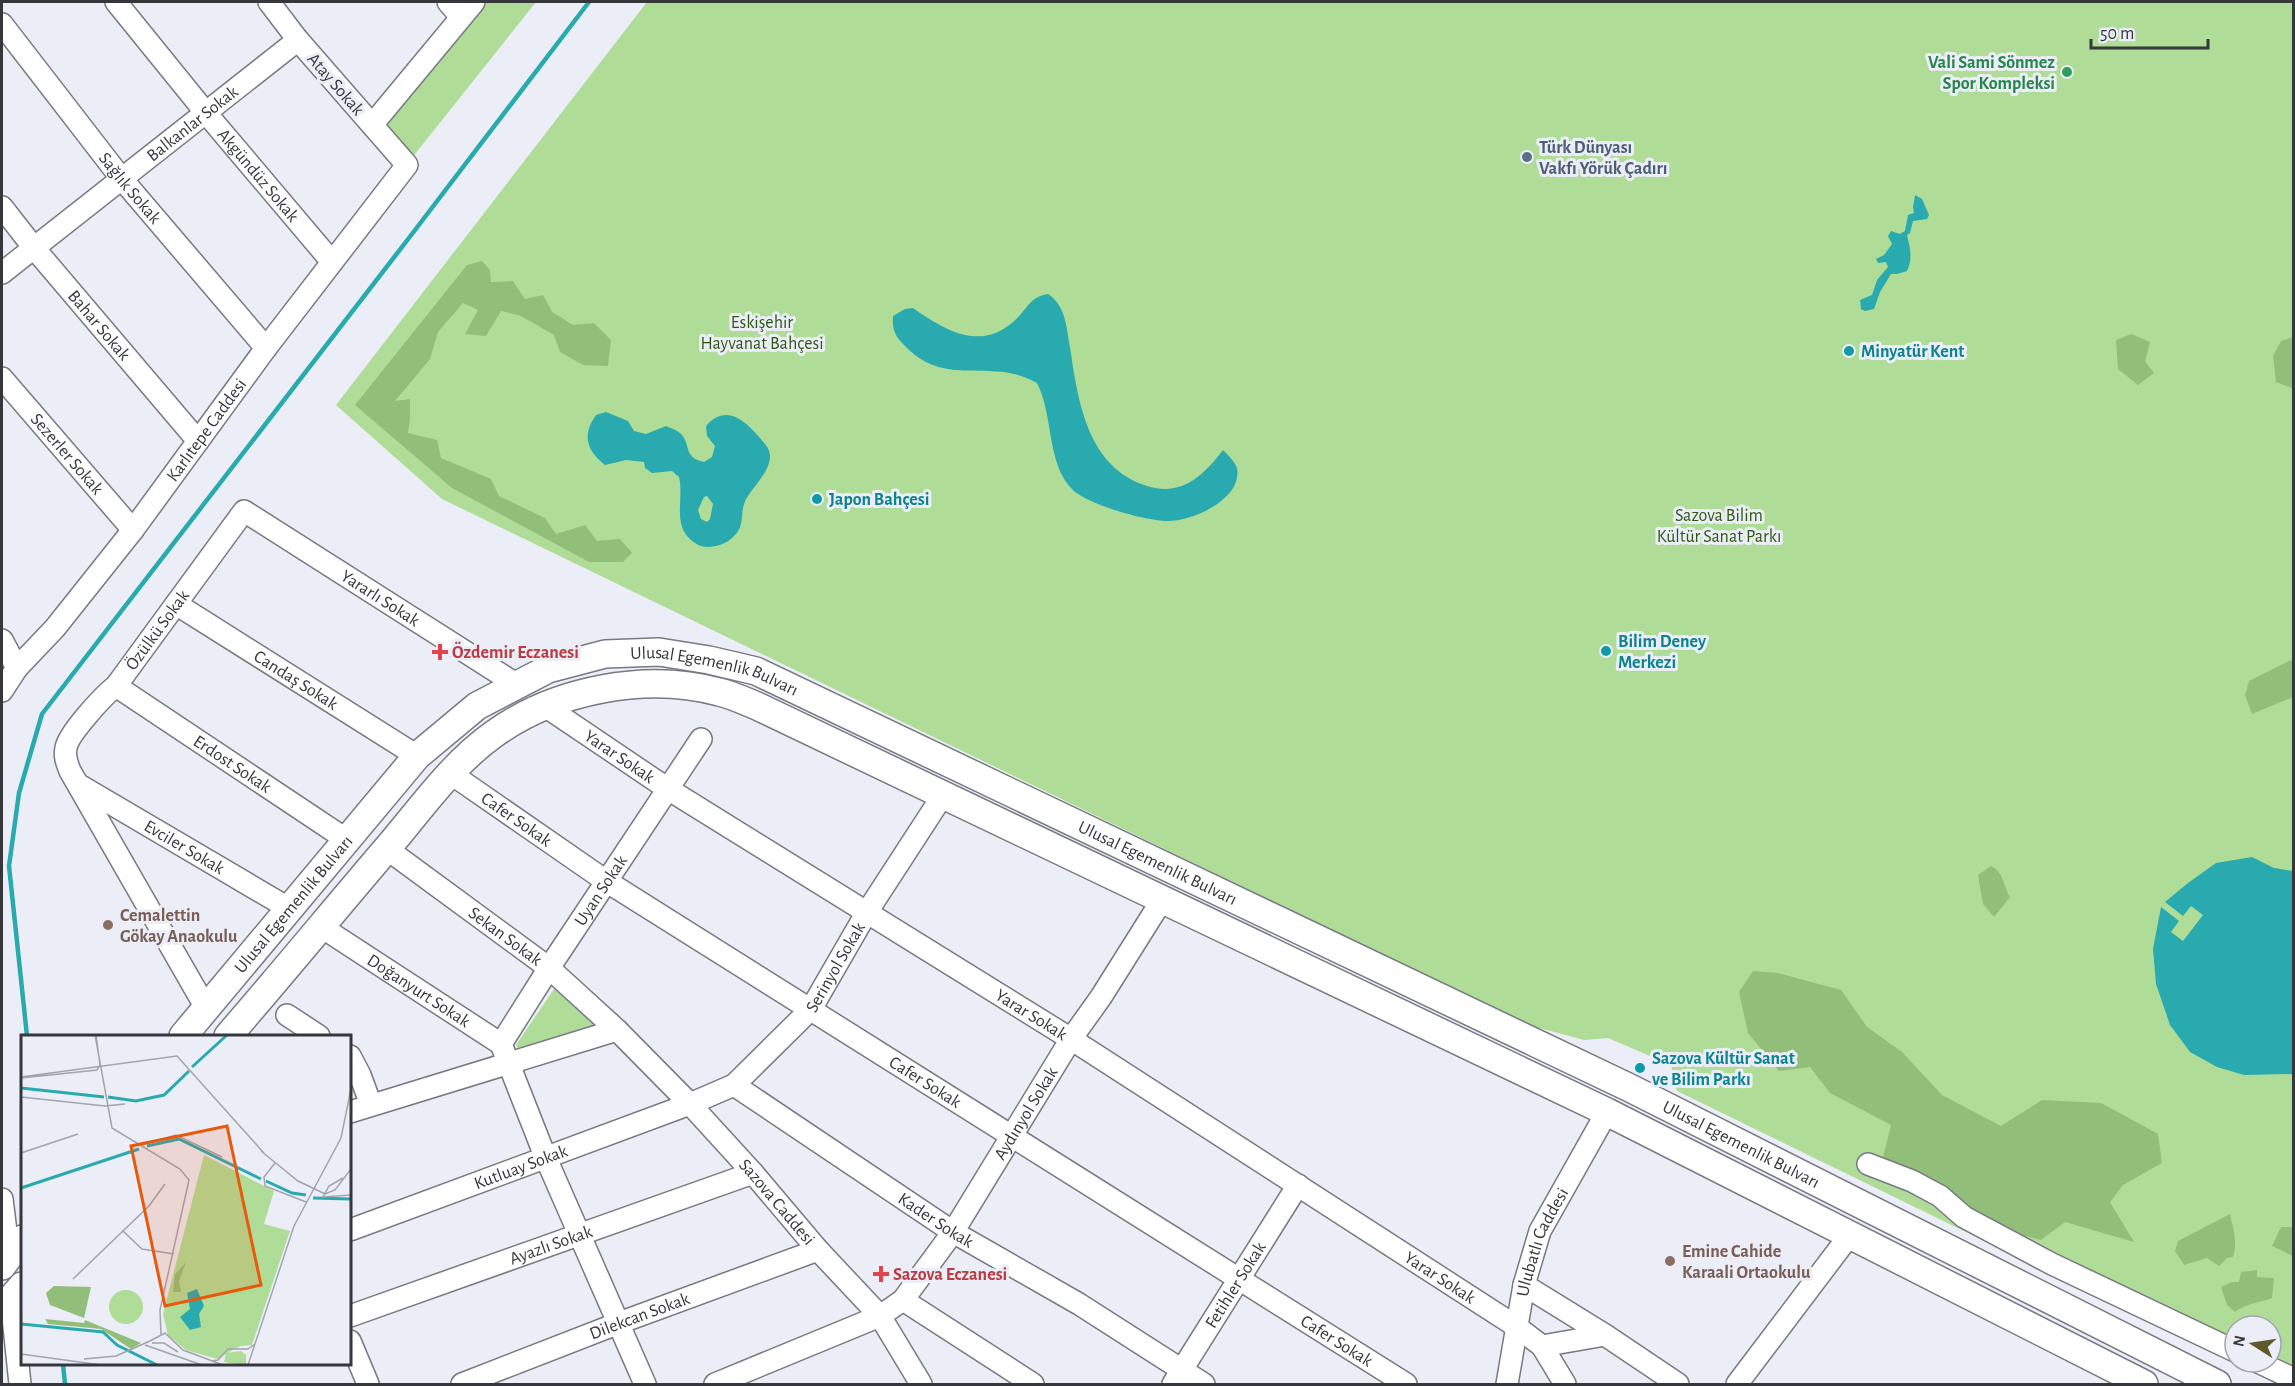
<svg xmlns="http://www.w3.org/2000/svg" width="2295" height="1386" font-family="'Alegreya Sans',sans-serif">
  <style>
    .green { fill: #afdd97; fill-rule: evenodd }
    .forest { fill: #91bf7a }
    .water { fill: #29aaae; fill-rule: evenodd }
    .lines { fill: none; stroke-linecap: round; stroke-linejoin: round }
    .stream { stroke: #29aaae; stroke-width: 4.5 }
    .minor-casing { stroke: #777983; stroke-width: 24 }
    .major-casing { stroke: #777983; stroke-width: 30 }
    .minor { stroke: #fff; stroke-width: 21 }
    .major { stroke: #fff; stroke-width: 27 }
    .leisure-dot { fill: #2e9e5b; stroke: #ebedf7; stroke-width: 2 }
    .service-dot { fill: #5c6f8a; stroke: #ebedf7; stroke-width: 2 }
    .culture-dot { fill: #0f9aa8; stroke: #ebedf7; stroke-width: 2 }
    .health-dot { fill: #e0444e; stroke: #ebedf7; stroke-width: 2 }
    .education-dot { fill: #8d6e63; stroke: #ebedf7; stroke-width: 2 }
    .labels { text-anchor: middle; stroke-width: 6; stroke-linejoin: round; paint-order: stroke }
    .leisure-label { font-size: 18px; font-weight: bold; fill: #27864d; stroke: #ebedf7; text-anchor: end }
    .street-label { font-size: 18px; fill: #36373b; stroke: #ebedf7 }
    .service-label { font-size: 18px; font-weight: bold; fill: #4e5e75; stroke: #ebedf7; text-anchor: start }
    .park-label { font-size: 18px; fill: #2f5812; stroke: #ebedf7 }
    .culture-label { font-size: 18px; font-weight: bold; fill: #0d838f; stroke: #ebedf7; text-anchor: start }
    .health-label { font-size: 18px; font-weight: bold; fill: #be3a42; stroke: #ebedf7; text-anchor: start }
    .education-label { font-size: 18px; font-weight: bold; fill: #785e54; stroke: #ebedf7; text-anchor: start }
    .inset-river { fill: none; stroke: #29aaae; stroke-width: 3 }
    .inset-road { fill: none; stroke: #a3a4ac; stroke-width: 1.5 }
    .view { fill: #e8590c; fill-opacity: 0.15; stroke: #e8590c; stroke-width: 3 }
    .inset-edge { fill: none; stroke: #36373b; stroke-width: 3 }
  </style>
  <rect width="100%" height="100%" fill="#ebedf7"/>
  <path class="green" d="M 480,2 L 536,2 L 411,159 L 379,124 Z
    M 647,2 L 2293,2 L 2293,1384 L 2283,1384 L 2224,1358 L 1677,1091 L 1671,1065 L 1608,1038 L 1584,1040 L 1528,1025 L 442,499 L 336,405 ZM 2235,1326 L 2271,1326 L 2271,1362 L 2235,1362 Z
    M 556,986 L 600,1026 L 521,1052 L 516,1045 Z"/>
  <path class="forest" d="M 482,261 L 490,270 L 491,282 L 513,281 L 525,299 L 543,295 L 552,312 L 573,325 L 594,323 L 611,340 L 608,366 L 583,365 L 560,352 L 554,335 L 521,316 L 501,311 L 486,336 L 465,334 L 478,310 L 463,303 L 438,332 L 430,359 L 395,401 L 410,399 L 410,419 L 408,433 L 437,440 L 441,458 L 491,479 L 499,496 L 545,518 L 556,534 L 585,525 L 597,541 L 620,539 L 632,553 L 623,562 L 589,562 L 452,488 L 355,405 L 467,265 Z
    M 2131,334 L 2150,342 L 2145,361 L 2154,373 L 2138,385 L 2118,369 L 2116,340 Z
    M 2293,337 L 2294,387 L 2292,388 L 2276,382 L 2273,356 L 2281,341 Z
    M 2291,660 L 2293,663 L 2293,697 L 2252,714 L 2245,695 L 2249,681 Z
    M 1991,866 C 2004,872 2003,886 2010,897 L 1994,917 L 1983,904 L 1978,875 Z
    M 1753,971 L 1778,973 L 1841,990 L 1867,1027 L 1902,1052 L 1942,1095 L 2001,1126 L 2042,1100 L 2101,1103 L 2158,1134 L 2162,1163 L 2123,1185 L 2110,1202 L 2134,1242 L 2065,1222 L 2041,1240 L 2010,1232 L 1883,1157 L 1891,1125 L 1830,1093 L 1810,1067 L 1779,1071 L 1748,1033 L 1739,992 Z
    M 2230,1214 C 2233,1228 2238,1243 2233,1257 L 2227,1258 L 2219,1266 L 2207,1258 L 2184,1265 L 2175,1251 L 2178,1241 Z
    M 2281,1227 L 2293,1227 L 2293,1256 L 2272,1246 Z
    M 2257,1270 L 2257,1277 L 2274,1278 L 2272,1298 C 2259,1303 2247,1303 2235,1312 L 2227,1305 L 2221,1287 L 2232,1282 L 2239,1282 L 2241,1272 Z"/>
  <path class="water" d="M 1915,195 L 1922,199 L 1929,215 L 1927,219 L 1913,221 L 1910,233 L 1907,235 C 1910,247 1913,259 1907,271 L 1897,274 L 1891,274 L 1880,292 L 1874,309 L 1865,311 L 1861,309 L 1860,300 L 1872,295 L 1877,280 L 1888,267 L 1886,262 L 1878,263 L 1876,259 L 1884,255 L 1892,244 L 1888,236 L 1891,231 L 1900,234 L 1905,231 L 1908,215 L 1914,213 L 1913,207 Z
    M 1048,294 C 1066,306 1066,326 1070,347 C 1078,401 1087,467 1147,486 C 1182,497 1204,475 1223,450 C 1228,455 1235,462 1237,468 C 1243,499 1193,521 1168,521 C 1146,521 1089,505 1073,490 C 1046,464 1054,416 1037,383 C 991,356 946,390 904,345 C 895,336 892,329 893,316 L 905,309 L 913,308 C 947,332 985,354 1020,315 C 1030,304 1032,297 1048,294 Z
    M 606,412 L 628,421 L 634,431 L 646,434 L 666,426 C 670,428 677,430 680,433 C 692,444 682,457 704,462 L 712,457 L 715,446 L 707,436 L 706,426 C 725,404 744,419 759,437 C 763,442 770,448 770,456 C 770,471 755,485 748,496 C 740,508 744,515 740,527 C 735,541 715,550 701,546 C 693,543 685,536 682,527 C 677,511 683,493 679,477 L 672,471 L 652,473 L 645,468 L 644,462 L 626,460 L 605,465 C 586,450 582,435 596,415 ZM 707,496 L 713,504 L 710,519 L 707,522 L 701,519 L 698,510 L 704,497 Z
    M 2252,857 L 2274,868 L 2293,871 L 2293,1074 L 2244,1075 L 2217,1067 L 2190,1052 L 2170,1025 L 2156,984 L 2153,949 L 2161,907 L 2179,921 L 2171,932 L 2183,941 L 2203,915 L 2191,906 L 2183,916 L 2165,902 L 2188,883 L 2216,863 Z"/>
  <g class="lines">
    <path class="stream" d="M 27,1036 L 9,866 L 19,793 L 42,714 L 412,234 L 589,2
      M 63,1364 L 65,1384"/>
    <g class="minor-casing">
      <g id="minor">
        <path id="s1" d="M 116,2 L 206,113 L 332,262"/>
        <path d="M 448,2 L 461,17"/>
        <path id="s2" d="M 2,24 L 121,178 L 266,348"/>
        <path d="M 372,125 L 474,2"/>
        <path id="s3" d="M 2,207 L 34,248 L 198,441"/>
        <path id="s4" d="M 2,273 L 298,40"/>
        <path id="s5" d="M 2,378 L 133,530"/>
        <path id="s6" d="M 176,604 L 417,756"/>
        <path d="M 2,640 L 17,668"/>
        <path id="s7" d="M 116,686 L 347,840"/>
        <path id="s8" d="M 2,691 L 17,668 L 55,628 L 133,530 L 266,348 L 407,165 L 298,40 L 269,2"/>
        <path id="s9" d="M 545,706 L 668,789 L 1071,1039 L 1517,1327 L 1542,1346 L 1565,1384"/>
        <path id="s10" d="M 450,773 L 606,881 L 1406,1384"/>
        <path id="s11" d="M 81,786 L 290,909"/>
        <path id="s12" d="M 387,849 L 549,968 L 617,1030 L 690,1104 L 753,1173 L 818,1250 L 880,1316 L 921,1384"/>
        <path id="s13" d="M 320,926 L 501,1044 L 545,1156 L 645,1384"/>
        <path id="s14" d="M 206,1008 L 70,771 C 67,763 64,757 66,748 C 68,734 104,695 116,686 L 244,511 L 516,684"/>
        <path d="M 287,1015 L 319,1036"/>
        <path id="s15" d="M 501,1044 L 549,968 L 701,739"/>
        <path d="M 350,1056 L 360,1075 L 371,1105"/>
        <path id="s16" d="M 734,1085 L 953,1232 L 1079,1304 L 1204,1384"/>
        <path d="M 350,1112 L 617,1030"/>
        <path d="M 1868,1164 L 1912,1181 L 1940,1196 L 1964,1217 L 2052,1264 L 2235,1351"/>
        <path d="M 2,1199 L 9,1256"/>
        <path id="s17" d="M 350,1230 L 690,1104 L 734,1085 L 811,1009 L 867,912 L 943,795"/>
        <path d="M 1524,1285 L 1605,1335 L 1678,1384"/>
        <path d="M 11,1298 L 20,1384"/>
        <path d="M 903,1300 L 1033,1384"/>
        <path id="s18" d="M 350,1316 L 753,1173"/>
        <path d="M 350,1341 L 368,1384"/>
        <path d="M 1542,1346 L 1605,1335"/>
        <path d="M 2258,1362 L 2294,1379"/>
        <path id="s19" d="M 462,1384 L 619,1323 L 818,1250"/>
        <path id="s20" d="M 715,1384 L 880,1316 L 903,1300 L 953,1232 L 1071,1039 L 1101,997 L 1162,900"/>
        <path id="s21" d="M 1173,1384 L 1298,1185"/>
        <path id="s22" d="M 1507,1384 L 1524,1285 L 1540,1231 L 1607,1112"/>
        <path d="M 1737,1384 L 1849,1236"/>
      </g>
    </g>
    <g class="major-casing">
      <g id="major">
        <path id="s23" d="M 183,1036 L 417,756 L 477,706 L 548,669 L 605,654 L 659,652 L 709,660 L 756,671 L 1630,1088 L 2217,1384"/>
        <path d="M 228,1036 C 280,976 331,914 383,853 C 418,813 450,765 494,734 C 555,690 646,672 719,692 C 732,695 745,701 757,706 L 1607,1112 L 2144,1384"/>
        <path d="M 2,1266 L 22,1239"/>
        <path d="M 2,1309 L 22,1286"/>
      </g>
    </g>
    <use href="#minor" class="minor"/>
    <use href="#major" class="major"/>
  </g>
  <circle class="leisure-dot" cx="2067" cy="72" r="6"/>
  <circle class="service-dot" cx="1527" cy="157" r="6"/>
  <g class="culture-dot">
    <circle cx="1849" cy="351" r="6"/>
    <circle cx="817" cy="499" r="6"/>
    <circle cx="1606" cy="651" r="6"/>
    <circle cx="1640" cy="1068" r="6"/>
  </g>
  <g class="health-dot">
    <path d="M437 643h6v6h6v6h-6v6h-6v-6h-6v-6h6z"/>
    <path d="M878 1265h6v6h6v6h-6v6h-6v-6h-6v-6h6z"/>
  </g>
  <g class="education-dot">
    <circle cx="108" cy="925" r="6"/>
    <circle cx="1670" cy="1261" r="6"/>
  </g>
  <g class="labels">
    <g class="leisure-label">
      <text x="2055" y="68">Vali Sami Sönmez<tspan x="2055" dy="21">Spor Kompleksi</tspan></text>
    </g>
    <g class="street-label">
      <text transform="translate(336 84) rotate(49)" y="6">Atay Sokak</text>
      <text dy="6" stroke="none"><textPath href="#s4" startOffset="242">Balkanlar Sokak</textPath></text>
      <text dy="6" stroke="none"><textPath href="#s1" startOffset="224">Akgündüz Sokak</textPath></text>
      <text dy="6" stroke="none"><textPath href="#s2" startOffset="208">Sağlık Sokak</textPath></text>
      <text dy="6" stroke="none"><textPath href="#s3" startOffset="153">Bahar Sokak</textPath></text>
      <text dy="6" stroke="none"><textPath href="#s8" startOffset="332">Karlıtepe Caddesi</textPath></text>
      <text dy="6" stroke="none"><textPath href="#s5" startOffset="100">Sezerler Sokak</textPath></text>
      <text dy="6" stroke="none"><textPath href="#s14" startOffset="756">Yararlı Sokak</textPath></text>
      <text dy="6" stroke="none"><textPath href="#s14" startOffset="447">Özülkü Sokak</textPath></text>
      <text dy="6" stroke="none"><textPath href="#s23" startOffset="694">Ulusal Egemenlik Bulvarı</textPath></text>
      <text dy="6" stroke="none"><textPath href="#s6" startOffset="142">Candaş Sokak</textPath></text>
      <text dy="6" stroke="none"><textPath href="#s9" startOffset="90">Yarar Sokak</textPath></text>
      <text dy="6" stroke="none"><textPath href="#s7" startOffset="140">Erdost Sokak</textPath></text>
      <text dy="6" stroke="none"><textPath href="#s10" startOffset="81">Cafer Sokak</textPath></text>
      <text dy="6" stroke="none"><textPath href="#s11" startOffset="120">Evciler Sokak</textPath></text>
      <text dy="6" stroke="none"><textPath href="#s23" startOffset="1180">Ulusal Egemenlik Bulvarı</textPath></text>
      <text dy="6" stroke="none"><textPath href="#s15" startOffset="183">Uyan Sokak</textPath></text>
      <text dy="6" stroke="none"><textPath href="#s23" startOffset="172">Ulusal Egemenlik Bulvarı</textPath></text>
      <text dy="6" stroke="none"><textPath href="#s12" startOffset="147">Sekan Sokak</textPath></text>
      <text dy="6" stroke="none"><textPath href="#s17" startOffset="567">Serinyol Sokak</textPath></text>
      <text dy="6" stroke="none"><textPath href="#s13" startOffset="118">Doğanyurt Sokak</textPath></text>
      <text dy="6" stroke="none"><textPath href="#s9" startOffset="576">Yarar Sokak</textPath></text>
      <text dy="6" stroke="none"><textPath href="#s10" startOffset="567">Cafer Sokak</textPath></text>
      <text dy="6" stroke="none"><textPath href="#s20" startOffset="430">Aydınyol Sokak</textPath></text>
      <text dy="6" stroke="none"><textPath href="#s23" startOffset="1828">Ulusal Egemenlik Bulvarı</textPath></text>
      <text dy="6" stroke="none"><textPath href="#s17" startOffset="182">Kutluay Sokak</textPath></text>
      <text dy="6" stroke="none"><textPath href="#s12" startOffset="528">Sazova Caddesi</textPath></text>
      <text dy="6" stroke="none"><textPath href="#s16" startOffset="243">Kader Sokak</textPath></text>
      <text dy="6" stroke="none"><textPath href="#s22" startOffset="147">Ulubatlı Caddesi</textPath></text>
      <text dy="6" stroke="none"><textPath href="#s18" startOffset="213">Ayazlı Sokak</textPath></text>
      <text dy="6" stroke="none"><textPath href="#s9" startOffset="1062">Yarar Sokak</textPath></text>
      <text dy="6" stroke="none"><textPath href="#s21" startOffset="117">Fetihler Sokak</textPath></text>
      <text dy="6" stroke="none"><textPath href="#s19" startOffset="190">Dilekcan Sokak</textPath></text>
      <text dy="6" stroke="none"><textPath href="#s10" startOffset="1053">Cafer Sokak</textPath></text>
    </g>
    <g class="service-label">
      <text x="1539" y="153">Türk Dünyası<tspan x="1539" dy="21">Vakfı Yörük Çadırı</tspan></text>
    </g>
    <g class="park-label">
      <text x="762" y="328">Eskişehir<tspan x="762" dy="21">Hayvanat Bahçesi</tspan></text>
      <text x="1719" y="521">Sazova Bilim<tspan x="1719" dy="21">Kültür Sanat Parkı</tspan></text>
    </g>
    <g class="culture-label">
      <text x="1861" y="357">Minyatür Kent</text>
      <text x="829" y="505">Japon Bahçesi</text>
      <text x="1618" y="647">Bilim Deney<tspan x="1618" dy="21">Merkezi</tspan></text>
      <text x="1652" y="1064">Sazova Kültür Sanat<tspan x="1652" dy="21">ve Bilim Parkı</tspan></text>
    </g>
    <g class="health-label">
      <text x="452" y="658">Özdemir Eczanesi</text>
      <text x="893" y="1280">Sazova Eczanesi</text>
    </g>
    <g class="education-label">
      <text x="120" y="921">Cemalettin<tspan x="120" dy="21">Gökay Anaokulu</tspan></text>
      <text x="1682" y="1257">Emine Cahide<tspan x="1682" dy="21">Karaali Ortaokulu</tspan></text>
    </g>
  </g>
  <g transform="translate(21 1035)">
    <rect width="330" height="330" fill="#ebedf7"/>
    <path d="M 183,120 L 253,156 L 243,189 L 269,196 L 231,310 L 219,311 L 196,324 L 165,315 L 147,300 L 142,279 ZM88 272a17 17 0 1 1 34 0a17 17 0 1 1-34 0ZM 220,316 L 225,320 L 225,330 L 203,327 L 205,318 Z" fill="#afdd97"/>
    <path d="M 165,227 L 158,246 L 160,257 L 152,257 L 154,239 ZM 33,251 L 70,252 L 63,283 L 29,270 L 25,258 ZM 24,284 L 63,288 L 64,285 L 120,308 L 110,314 L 80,294 L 27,289 Z" fill="#91bf7a"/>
    <path d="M 176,254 L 183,271 L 178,279 L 180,292 L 169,295 L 159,282 L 169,274 L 166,258 Z" fill="#29aaae"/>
    <path class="inset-river" d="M 171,32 L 206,0M 0,53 L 83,62M 87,62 L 115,66 L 143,60 L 168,36M 126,111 L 158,104 L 240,144M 245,146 L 271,158 L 285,160M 0,153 L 118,114M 292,163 L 330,164M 0,289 L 82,297 L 96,310 L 136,330"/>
    <path class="inset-road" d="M 74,0 L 91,93 L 159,134 L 168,145 L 139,275 L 140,300M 0,42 L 156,21 L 243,118M 0,43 L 76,35 L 79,30 L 75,0M 0,62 L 84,71 L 104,69M 120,110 L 155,100 L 201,122M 240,116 L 277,146 L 304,159 L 314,155 L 330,134M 0,118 L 57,99M 254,128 L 243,142 L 244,151 L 285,167M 322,143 L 308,151 L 302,162 L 330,160M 102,196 L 121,214 L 153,219M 52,244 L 128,171 L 144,149M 129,306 L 144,298 L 162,315 L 202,330M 131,308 L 143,308 L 157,317M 124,310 L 181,330M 0,319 L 80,330M 63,324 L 95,321 L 129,306M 190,326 L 197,325 L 207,314 L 227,314 L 234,309M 227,330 L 273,191 L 320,103 L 330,54"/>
    <path class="view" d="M 206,91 L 240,250 L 144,271 L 110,111 Z"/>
    <rect width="330" height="330" class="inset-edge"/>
  </g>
  <rect width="2295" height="1386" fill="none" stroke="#36373b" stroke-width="6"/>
  <g transform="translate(2253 1344) rotate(282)"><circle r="28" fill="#ebedf7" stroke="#a3a4ac" stroke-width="1.5"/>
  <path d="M0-4.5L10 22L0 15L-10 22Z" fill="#5f5a27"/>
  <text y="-9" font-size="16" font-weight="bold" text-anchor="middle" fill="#36373b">N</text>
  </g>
  <path d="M2091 39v9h117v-9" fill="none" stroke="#36373b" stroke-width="3"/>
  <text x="2100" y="39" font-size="18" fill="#36373b" stroke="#ebedf7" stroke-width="4.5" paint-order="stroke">50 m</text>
</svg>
